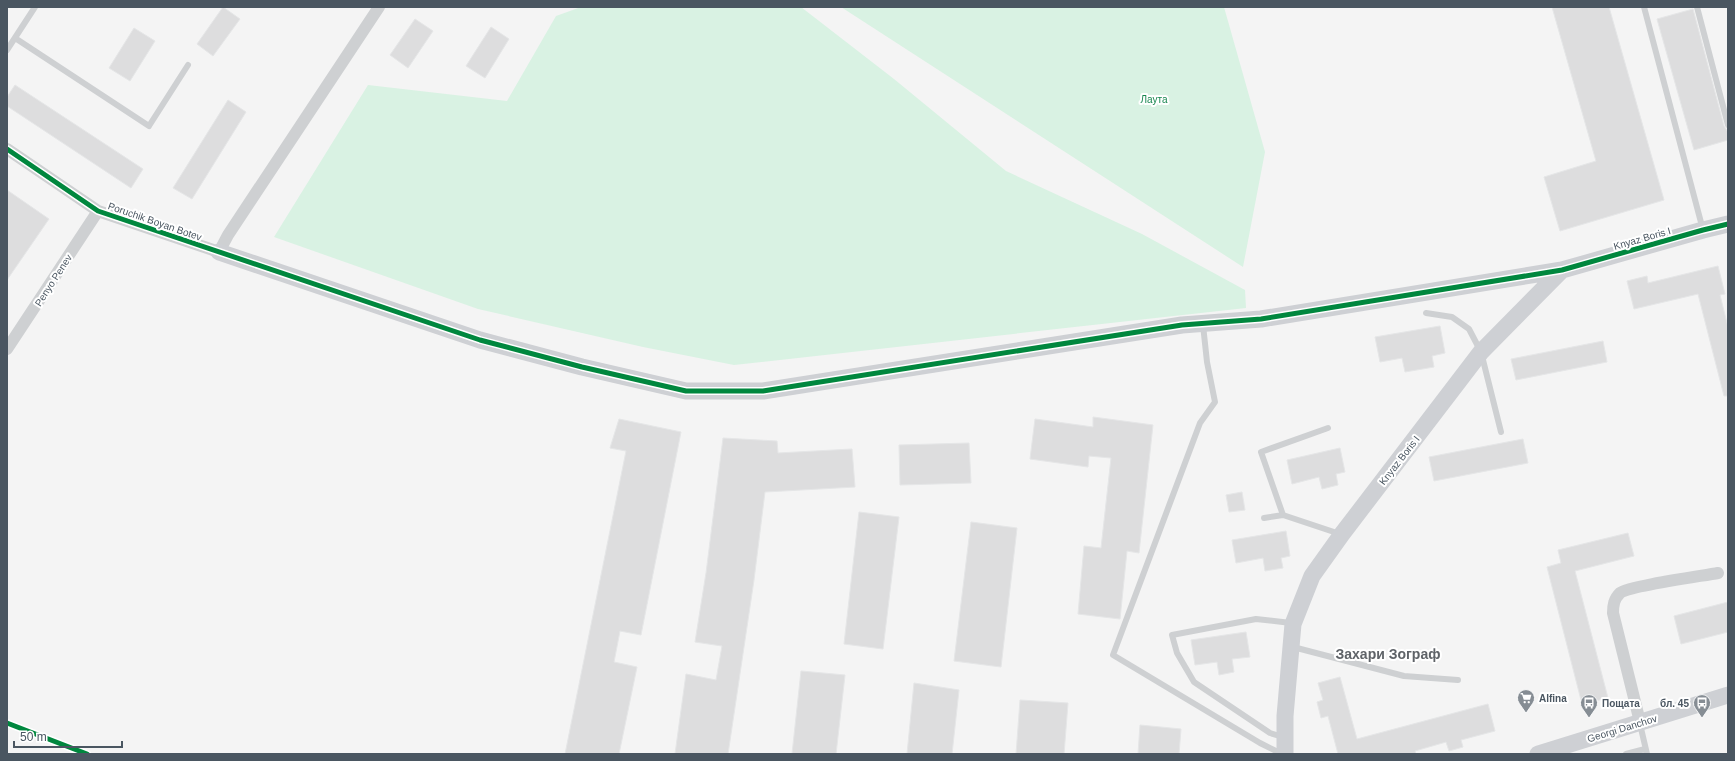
<svg xmlns="http://www.w3.org/2000/svg" width="1735" height="761" font-family="Helvetica,sans-serif">
  <style>
    .green { fill: #d9f2e3 }
    .building { fill: #ddddde; stroke: #e5e6e7 }
    .lines { fill: none; stroke-linecap: round; stroke-linejoin: round }
    .lane { stroke: #ced0d2; stroke-width: 6 }
    .street { stroke: #ced0d2; stroke-width: 12 }
    .secondary { stroke: #ced0d4; stroke-width: 17 }
    .cycleway-casing { stroke: #fff; stroke-width: 8 }
    .cycleway { stroke: #00873e; stroke-width: 5 }
    .labels { text-anchor: middle; stroke-width: 4; stroke-linejoin: round; paint-order: stroke }
    .park-label { font-size: 10px; fill: #17864f; stroke: #fff }
    .street-label { font-size: 10px; fill: #4a5661; stroke: #fff }
    .poi-label { font-size: 10px; font-weight: bold; fill: #4a5661; stroke: #fff; text-anchor: start }
    .district-label { font-size: 14px; font-weight: bold; fill: #5f6368; stroke: #fff }
  </style>
  <rect width="100%" height="100%" fill="#f4f4f4"/>
  <path class="green" d="M 581,7 L 801,7 L 894,79 L 1006,171 L 1142,234 L 1245,290 L 1246,308 L 734,365 L 643,347 L 478,309 L 274,237 L 368,85 L 507,101 L 556,16 Z
    M 841,7 L 1224,7 L 1265,152 L 1243,267 Z"/>
  <path class="building" d="M 223,7 L 240,19 L 213,56 L 197,44 Z
    M 1552,7 L 1609,7 L 1664,200 L 1560,231 L 1544,177 L 1596,161 Z
    M 1693,9 L 1724,126 L 1728,132 L 1728,140 L 1694,150 L 1657,19 Z
    M 415,19 L 433,31 L 408,68 L 390,55 Z
    M 491,27 L 509,39 L 485,78 L 466,66 Z
    M 134,28 L 155,41 L 130,81 L 109,68 Z
    M 15,85 L 143,169 L 131,188 L 7,106 L 7,97 Z
    M 228,100 L 246,112 L 192,199 L 173,188 Z
    M 7,190 L 49,219 L 7,280 Z
    M 1718,266 L 1725,294 L 1720,295 L 1728,327 L 1728,396 L 1724,396 L 1698,294 L 1634,309 L 1627,281 L 1647,276 L 1648,283 Z
    M 1440,326 L 1445,353 L 1432,356 L 1434,367 L 1405,372 L 1402,358 L 1380,362 L 1375,337 Z
    M 1603,341 L 1607,362 L 1516,380 L 1511,359 Z
    M 1093,417 L 1153,425 L 1139,553 L 1127,551 L 1120,619 L 1078,614 L 1084,546 L 1101,548 L 1111,458 L 1089,456 L 1088,467 L 1030,459 L 1035,419 L 1093,427 Z
    M 619,419 L 681,432 L 641,635 L 620,631 L 614,662 L 637,667 L 619,754 L 565,754 L 626,451 L 610,448 Z
    M 723,438 L 777,441 L 778,453 L 852,449 L 855,487 L 765,492 L 754,580 L 728,754 L 675,754 L 686,674 L 716,680 L 722,646 L 695,642 L 706,573 Z
    M 1523,439 L 1528,463 L 1434,481 L 1429,457 Z
    M 969,443 L 971,483 L 900,485 L 899,445 Z
    M 1340,448 L 1345,472 L 1336,474 L 1338,485 L 1322,489 L 1319,477 L 1292,484 L 1287,460 Z
    M 1242,492 L 1245,510 L 1229,512 L 1226,495 Z
    M 859,512 L 899,517 L 883,649 L 844,644 Z
    M 971,522 L 1017,528 L 1001,667 L 954,661 Z
    M 1286,531 L 1290,556 L 1281,558 L 1283,568 L 1265,571 L 1263,558 L 1236,563 L 1232,540 Z
    M 1628,533 L 1634,556 L 1575,571 L 1608,698 L 1582,704 L 1547,567 L 1561,563 L 1558,550 Z
    M 1728,602 L 1728,632 L 1681,644 L 1674,616 Z
    M 1246,632 L 1250,657 L 1232,659 L 1234,672 L 1219,675 L 1217,662 L 1195,665 L 1191,640 Z
    M 801,671 L 845,675 L 836,754 L 792,754 Z
    M 1340,677 L 1357,739 L 1488,704 L 1495,731 L 1461,740 L 1463,747 L 1449,751 L 1446,742 L 1415,751 L 1416,754 L 1338,754 L 1328,716 L 1321,718 L 1317,702 L 1323,700 L 1318,683 Z
    M 914,683 L 959,690 L 952,754 L 907,754 Z
    M 1020,700 L 1068,703 L 1064,754 L 1016,754 Z
    M 1140,725 L 1181,729 L 1179,754 L 1138,754 Z"/>
  <g class="lines">
    <path class="lane" d="M 1644,7 L 1703,230
      M 1697,7 L 1728,125
      M 15,38 L 149,126 L 188,65
      M 7,50 L 35,7
      M 1426,313 L 1452,317 L 1469,329 L 1481,352 L 1501,432
      M 1203,325 L 1207,362 L 1215,402 L 1200,423 L 1113,655 L 1260,743 L 1282,754
      M 1328,428 L 1261,452 L 1283,515 L 1340,534
      M 1264,518 L 1283,515
      M 1293,647 L 1404,676 L 1458,680
      M 1640,724 L 1647,754
      M 1283,737 L 1270,733 L 1194,682 L 1177,653 L 1172,635 L 1256,619 L 1291,623
      M 1626,754 L 1645,749"/>
    <path class="street" d="M 7,149 L 98,211 L 219,252 L 228,235 L 379,7
      M 7,349 L 98,211
      M 1640,722 L 1613,613 C 1613,605 1614,599 1620,593 C 1629,586 1702,576 1718,573"/>
    <path class="secondary" d="M 219,252 L 480,340 L 582,367 L 686,391 L 763,391 L 1182,325 L 1261,319 L 1562,270 L 1703,230 L 1728,224
      M 1285,754 L 1285,716 L 1293,624 L 1312,576 L 1342,534 L 1481,352 L 1562,270
      M 1538,754 L 1728,695"/>
    <g class="cycleway-casing">
      <path id="cycleway" d="M 7,149 L 98,211 L 480,340 L 582,367 L 686,391 L 763,391 L 1182,325 L 1261,319 L 1562,270 L 1703,230 L 1728,224
        M 7,723 L 87,754"/>
    </g>
    <use href="#cycleway" class="cycleway"/>
  </g>
  <defs>
    <g id="supermarket-pin" transform="scale(0.9)"><path d="M0 17L-7.5 6A9.5 9.5 0 1 1 7.5 6Z" fill="#868d94" stroke="#fff"/><path d="M-6-5.5h2.5l.6 2H6L4.5 2H-2.5L-4.4-4H-6ZM-1.5 3.2a1.3 1.3 0 1 0 .1 0ZM3 3.2a1.3 1.3 0 1 0 .1 0Z" fill="#fff"/></g>
    <g id="bus-pin" transform="scale(0.9)"><path d="M0 17L-7.5 6A9.5 9.5 0 1 1 7.5 6Z" fill="#868d94" stroke="#fff"/><path d="M-5-6H5V4H4V6H2V4H-2V6H-4V4H-5ZM-3.5-4V0h7V-4ZM-3.5 1.2v1.5H-2V1.2ZM2 1.2v1.5H3.5V1.2Z" fill="#fff"/></g>
  </defs>
  <g fill-rule="evenodd">
    <use href="#supermarket-pin" x="1526" y="698"/>
    <use href="#bus-pin" x="1589" y="703"/>
    <use href="#bus-pin" x="1702" y="703"/>
  </g>
  <g class="labels">
    <g class="park-label">
      <text x="1154" y="103">Лаута</text>
    </g>
    <g class="street-label">
      <text transform="translate(155 221) rotate(19)" y="4">Poruchik Boyan Botev</text>
      <text transform="translate(1642 238) rotate(-16)" y="4">Knyaz Boris I</text>
      <text transform="translate(53 280) rotate(-57)" y="4">Penyo Penev</text>
      <text transform="translate(1399 460) rotate(-52)" y="4">Knyaz Boris I</text>
      <text transform="translate(1622 728) rotate(-17)" y="4">Georgi Danchov</text>
    </g>
    <g class="poi-label">
      <text x="1539" y="702">Alfina</text>
      <text x="1602" y="707">Пощата</text>
      <text x="1689" y="707" text-anchor="end">бл. 45</text>
    </g>
    <g class="district-label">
      <text x="1388" y="659">Захари Зограф</text>
    </g>
  </g>
  <rect width="1735" height="761" fill="none" stroke="#4a5661" stroke-width="16"/>
  <path d="M14 741v6h108v-6" fill="none" stroke="#4a5661" stroke-width="2"/>
  <text x="20" y="741" font-size="12" fill="#4a5661" stroke="#ffffff" stroke-width="3" paint-order="stroke">50 m</text>
</svg>
